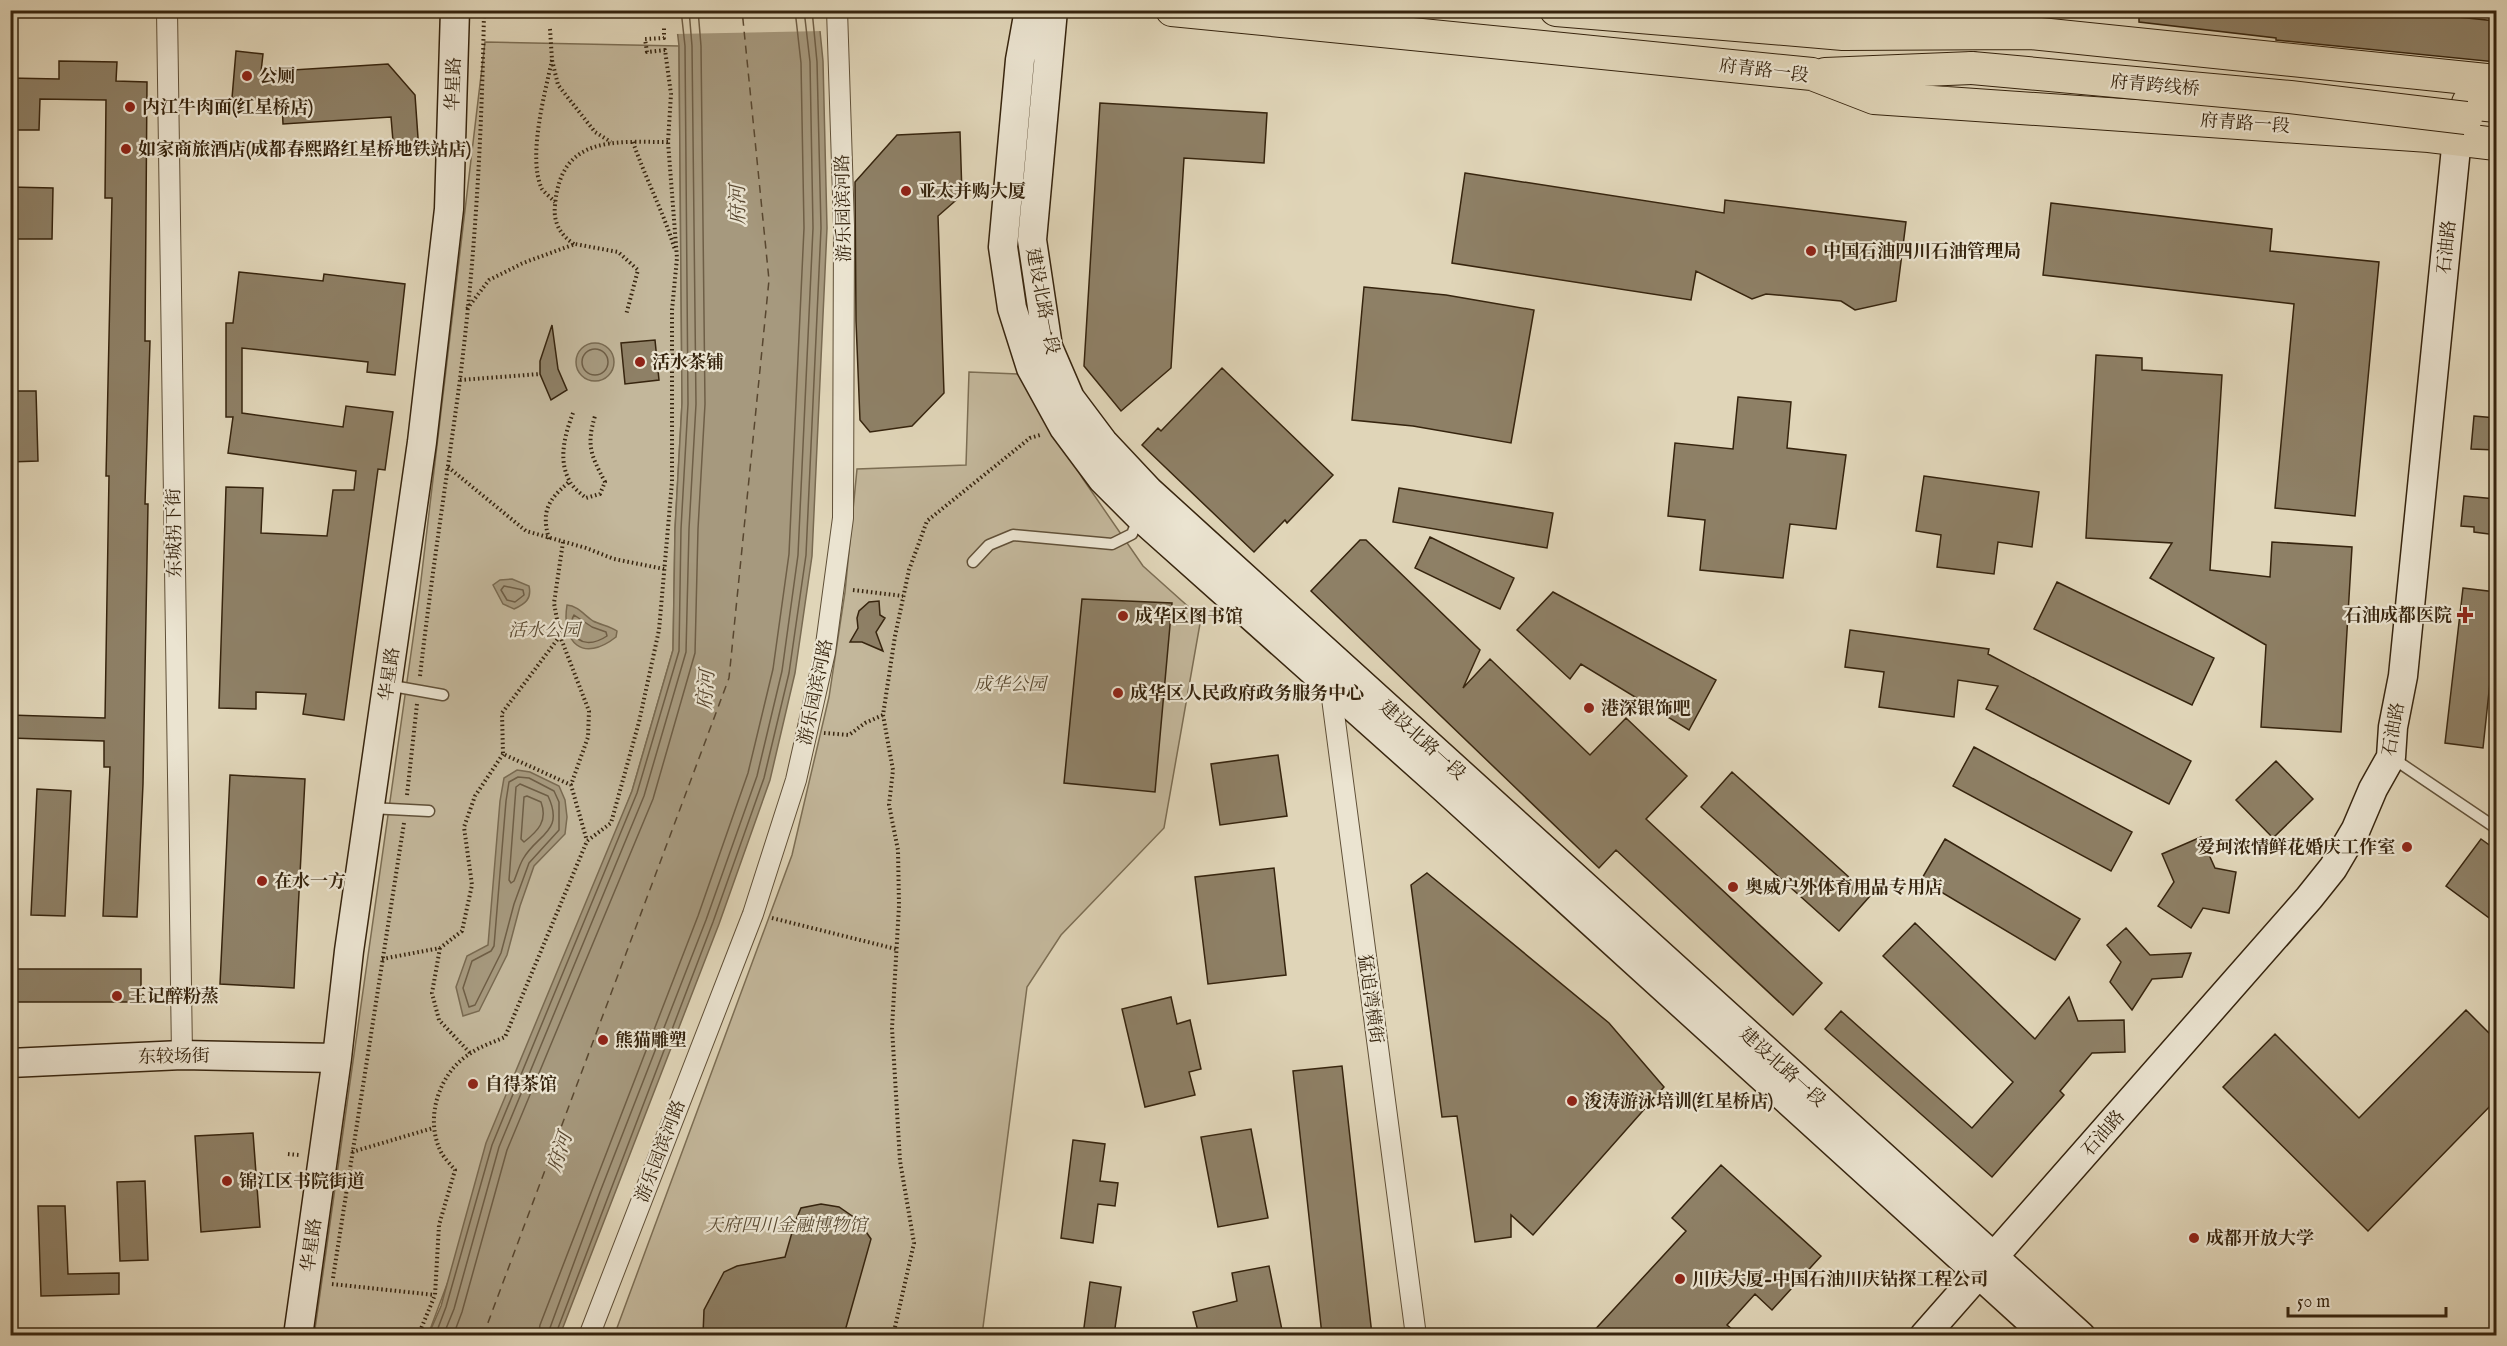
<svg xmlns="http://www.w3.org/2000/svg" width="2507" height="1346" font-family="'IM FELL English','Noto Serif SC',serif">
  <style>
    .green { fill: #c3b79b; stroke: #7c6e54; stroke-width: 1.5 }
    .water { fill: #a6997e; stroke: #796a51; stroke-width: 1.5 }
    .pier { fill: #e0d5b8 }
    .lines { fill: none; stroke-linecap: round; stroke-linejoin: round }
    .shore { stroke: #6e5e46; stroke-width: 1.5 }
    .ferry { stroke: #584730; stroke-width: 1.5; stroke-dasharray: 8 6; stroke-linecap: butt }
    .building { fill: #8e8066; stroke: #36240e; stroke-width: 1.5 }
    .lane-casing { stroke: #605038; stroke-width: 13 }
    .street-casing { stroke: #605038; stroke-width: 22 }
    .secondary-casing { stroke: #36240e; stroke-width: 31 }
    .primary-casing { stroke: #36240e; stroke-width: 34 }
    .path { stroke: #36240e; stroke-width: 4; stroke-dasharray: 1.5 3; stroke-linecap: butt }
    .lane { stroke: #ebe4d1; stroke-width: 10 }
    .street { stroke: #ebe4d1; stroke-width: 20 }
    .secondary { stroke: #ebe4d1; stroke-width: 28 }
    .primary { stroke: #e0d5b8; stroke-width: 32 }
    .primary-bridge-casing { stroke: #36240e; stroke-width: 34; stroke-linecap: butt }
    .primary-bridge { stroke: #e0d5b8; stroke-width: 32 }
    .poi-dot { fill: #8f2418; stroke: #ebe4d1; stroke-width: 2 }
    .labels { text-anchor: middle; stroke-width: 4.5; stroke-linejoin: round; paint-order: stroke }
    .street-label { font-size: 18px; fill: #36240e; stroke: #ebe4d1 }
    .poi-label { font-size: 18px; font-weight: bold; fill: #36240e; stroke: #ebe4d1; text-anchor: start }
    .park-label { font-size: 18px; font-style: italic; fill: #594931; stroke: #ebe4d1 }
    .water-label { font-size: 20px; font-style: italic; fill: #584730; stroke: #ebe4d1 }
  </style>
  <rect width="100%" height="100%" fill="#e0d5b8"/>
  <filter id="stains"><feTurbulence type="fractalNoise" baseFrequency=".00333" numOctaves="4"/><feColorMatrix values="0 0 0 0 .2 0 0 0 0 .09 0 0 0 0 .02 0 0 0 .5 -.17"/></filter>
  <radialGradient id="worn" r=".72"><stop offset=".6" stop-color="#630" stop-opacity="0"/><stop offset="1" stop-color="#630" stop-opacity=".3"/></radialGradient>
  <path class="green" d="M 485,42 L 679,46 L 682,403 L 675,529 L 673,650 L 632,791 L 428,1335 L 314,1336 L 419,597 Z
    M 969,372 L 1021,374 L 1083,479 L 1143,566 L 1201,618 L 1164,828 L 1061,935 L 1027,987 L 982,1335 L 614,1336 L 792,855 L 829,697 L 845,592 L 857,469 L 966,465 Z"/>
  <path class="water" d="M 675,11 L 818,11 L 823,61 L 827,228 L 812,556 L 795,673 L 770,780 L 719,924 L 560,1335 L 428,1336 L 441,1306 L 486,1143 L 632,791 L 673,650 L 675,529 L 682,403 L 679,46 Z
    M576 362a19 19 0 1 1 38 0a19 19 0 1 1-38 0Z
    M 512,579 L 529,586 C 532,599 525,604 514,609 L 503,604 L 493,585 L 500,580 Z
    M 567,605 C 578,606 584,615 593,621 C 601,625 610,626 617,631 L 616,637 C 583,663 561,643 567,605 Z
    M 517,770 L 530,772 L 559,786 L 565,800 L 567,817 L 565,834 L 534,866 L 520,906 L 507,955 L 479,1011 L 463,1016 L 456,987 L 467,956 L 488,945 L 500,801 L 504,778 Z"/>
  <path class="pier" d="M 821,10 L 823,31 L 674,34 L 674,11 Z"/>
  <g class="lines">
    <path class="shore" d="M582 362a13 13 0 1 1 26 0a13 13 0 1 1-26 0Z
      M 504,586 L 523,590 L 524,595 L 515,602 L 507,600 L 501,590 Z
      M 574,615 L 592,627 L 606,632 L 607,636 C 595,644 578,647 573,630 C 572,623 571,620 574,615 Z
      M 518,777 L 529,778 L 554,791 L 559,802 L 559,830 L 529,863 L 514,904 L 501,953 L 475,1005 L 469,1007 L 463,988 L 472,961 L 491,951 L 494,946 L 506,801 L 509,782 Z
      M 520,784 L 548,796 C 565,832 537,834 523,859 C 519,866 517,874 514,881 L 511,883 L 509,880 L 516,787 Z
      M 527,796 L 541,802 C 548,821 538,831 524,842 L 521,839 L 524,797 Z
      M 435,1336 L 446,1307 L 492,1145 L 637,793 L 679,651 L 681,529 L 688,404 L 685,46 L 681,10
      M 443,1336 L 454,1309 L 499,1147 L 644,796 L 686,652 L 689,529 L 696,404 L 692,46 L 689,10
      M 453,1336 L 462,1312 L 507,1150 L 653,799 L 695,653 L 698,529 L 705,404 L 701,46 L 698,10
      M 538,1336 L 540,1325 L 698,916 L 748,773 L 773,669 L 789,554 L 804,228 L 801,63 L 795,10
      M 547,1336 L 600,1192 L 706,920 L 757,776 L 782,671 L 798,555 L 813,228 L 810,62 L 804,10
      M 555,1336 L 713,922 L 764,778 L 789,673 L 806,555 L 821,228 L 817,62 L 812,10"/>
    <path class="ferry" d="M 483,1336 L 729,678 L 769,280 L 742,10"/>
  </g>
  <path class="building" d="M 2139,10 L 2390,10 L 2496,21 L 2496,62 L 2276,40 L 2276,38 L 2139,22 Z
    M 236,51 L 263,54 L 261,72 L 388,64 L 415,95 L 419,152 L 394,153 L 391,117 L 283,124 L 282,102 L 232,98 Z
    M 59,61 L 117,62 L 116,81 L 147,82 L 145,341 L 150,341 L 145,504 L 148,504 L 143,784 L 137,917 L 103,916 L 110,767 L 104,767 L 104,741 L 10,738 L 10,715 L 105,718 L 109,476 L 106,476 L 112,198 L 105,198 L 106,100 L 40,99 L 39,130 L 10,130 L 10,78 L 59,79 Z
    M 1100,103 L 1267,113 L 1264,163 L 1184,158 L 1171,368 L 1121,411 L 1084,366 Z
    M 960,132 L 962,195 L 938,216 L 944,393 L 912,426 L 870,432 L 860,420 L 856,321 L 855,182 L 897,135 Z
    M 1465,173 L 1724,213 L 1725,200 L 1906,222 L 1896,301 L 1855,310 L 1841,301 L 1766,294 L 1752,299 L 1696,271 L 1691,300 L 1452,263 Z
    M 10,187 L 53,188 L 52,239 L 10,239 Z
    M 2051,203 L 2272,229 L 2270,251 L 2379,262 L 2355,516 L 2275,508 L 2294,304 L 2043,275 Z
    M 239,272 L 323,281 L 324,274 L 405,284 L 395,375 L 367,372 L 368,362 L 242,348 L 242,413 L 343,427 L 346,406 L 393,412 L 385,470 L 378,469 L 344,720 L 303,714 L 306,694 L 256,692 L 256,709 L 219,708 L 226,487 L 263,488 L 261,533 L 327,536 L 333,490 L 354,490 L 356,471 L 228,453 L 233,417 L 226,417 L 226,323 L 233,323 Z
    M 1364,287 L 1446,295 L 1534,310 L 1511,443 L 1413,426 L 1352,420 Z
    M 552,325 L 558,369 L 567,390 L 551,400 L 540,374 L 540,361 Z
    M 655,340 L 659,380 L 625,384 L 621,343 Z
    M 2096,355 L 2142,358 L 2142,370 L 2222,375 L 2210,570 L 2270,577 L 2272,542 L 2352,547 L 2341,732 L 2261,727 L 2266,645 L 2150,578 L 2172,543 L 2086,538 Z
    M 1222,368 L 1333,475 L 1287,523 L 1285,520 L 1254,552 L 1142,445 L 1158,428 L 1161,431 Z
    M 10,391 L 36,391 L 38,461 L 10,462 Z
    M 1738,397 L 1791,402 L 1787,448 L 1846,455 L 1836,529 L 1790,524 L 1783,578 L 1700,570 L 1705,520 L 1668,516 L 1675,443 L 1733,449 Z
    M 2474,416 L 2496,418 L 2496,450 L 2471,449 Z
    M 1924,476 L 2039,492 L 2032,547 L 1998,542 L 1994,574 L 1937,567 L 1941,535 L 1916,531 Z
    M 1399,488 L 1553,513 L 1547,548 L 1393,522 Z
    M 2464,496 L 2496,499 L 2496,535 L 2474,532 L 2474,527 L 2461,526 Z
    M 1430,537 L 1514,578 L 1500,609 L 1415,568 Z
    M 1360,540 L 1366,540 L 1480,650 L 1463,688 L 1490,659 L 1590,755 L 1626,718 L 1687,776 L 1646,819 L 1822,983 L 1793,1015 L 1616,850 L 1599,868 L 1311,591 Z
    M 2057,582 L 2214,658 L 2192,705 L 2034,629 Z
    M 2463,588 L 2496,592 L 2496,626 L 2483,748 L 2445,743 Z
    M 1553,592 L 1716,680 L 1689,730 L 1581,664 L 1570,679 L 1517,630 Z
    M 1082,599 L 1172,603 L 1155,792 L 1064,783 Z
    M 879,601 L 880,615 L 885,618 L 876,632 L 883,651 L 862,642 L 850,642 L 858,628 L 857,618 L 859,611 L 869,602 Z
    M 1850,630 L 1989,649 L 1988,654 L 2191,761 L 2169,804 L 1986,709 L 1998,686 L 1958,680 L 1954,717 L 1879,707 L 1884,672 L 1845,667 Z
    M 1974,747 L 2132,832 L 2111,871 L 1953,786 Z
    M 1278,755 L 1287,816 L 1220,825 L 1211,764 Z
    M 2276,761 L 2313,799 L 2273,838 L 2236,800 Z
    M 1732,772 L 1870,896 L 1839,931 L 1701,807 Z
    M 230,775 L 305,779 L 294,988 L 220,984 Z
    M 37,789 L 71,791 L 65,916 L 31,915 Z
    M 2201,837 L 2215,868 L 2236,872 L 2229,913 L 2203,908 L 2191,928 L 2158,906 L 2174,882 L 2162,854 Z
    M 1945,839 L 2080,919 L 2055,960 L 1921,880 Z
    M 2481,839 L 2496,850 L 2496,923 L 2446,886 Z
    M 1274,868 L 1286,975 L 1208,984 L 1195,877 Z
    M 1427,873 L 1609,1023 L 1664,1087 L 1533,1235 L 1511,1215 L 1511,1237 L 1475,1242 L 1457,1116 L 1442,1117 L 1411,885 Z
    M 1915,923 L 2035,1039 L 2069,997 L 2078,1021 L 2124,1020 L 2125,1052 L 2092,1053 L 2060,1091 L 2064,1095 L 1992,1177 L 1825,1029 L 1841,1011 L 1972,1128 L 2013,1082 L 1883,956 Z
    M 2126,928 L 2150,955 L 2191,953 L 2182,977 L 2152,979 L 2132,1010 L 2110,982 L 2121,962 L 2107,945 Z
    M 10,969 L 141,969 L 141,1002 L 10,1002 Z
    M 1171,997 L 1177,1024 L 1190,1020 L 1201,1069 L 1189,1072 L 1195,1095 L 1145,1107 L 1122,1009 Z
    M 2466,1010 L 2496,1040 L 2496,1100 L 2368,1231 L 2223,1087 L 2275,1034 L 2359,1118 Z
    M 1342,1066 L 1372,1335 L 1322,1335 L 1293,1071 Z
    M 1251,1129 L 1268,1218 L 1218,1227 L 1201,1137 Z
    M 253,1133 L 260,1227 L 201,1232 L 195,1136 Z
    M 1073,1140 L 1105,1144 L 1100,1181 L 1118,1183 L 1115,1206 L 1098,1204 L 1093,1243 L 1061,1238 Z
    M 1721,1165 L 1821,1256 L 1772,1310 L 1755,1294 L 1727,1325 L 1739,1335 L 1590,1335 L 1686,1231 L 1672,1218 Z
    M 145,1181 L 148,1260 L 120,1261 L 117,1182 Z
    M 821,1204 L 839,1207 L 858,1220 L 871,1239 L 845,1331 L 841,1335 L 703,1335 L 704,1310 L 724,1272 L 737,1266 L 785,1257 L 795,1222 L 801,1208 Z
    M 38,1206 L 65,1206 L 68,1274 L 119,1273 L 119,1294 L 41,1296 Z
    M 1269,1266 L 1283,1335 L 1199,1335 L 1193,1312 L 1237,1301 L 1232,1273 Z
    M 1090,1282 L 1121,1287 L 1114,1335 L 1083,1335 Z"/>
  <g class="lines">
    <g class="lane-casing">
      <path id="lane" d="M 973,562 L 989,545 L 1013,535 L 1112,544 L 1132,534 L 1138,519
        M 387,685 L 443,695
        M 2391,757 L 2496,828
        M 370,808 L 429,811"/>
    </g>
    <g class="street-casing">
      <path id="street" d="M 167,10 L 182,1055
        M 2030,33 L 2031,10
        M 1330,683 L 1416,1336
        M 589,1336 L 753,914 L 796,780 L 825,652 L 843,518 L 844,226 L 837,10"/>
    </g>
    <g class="secondary-casing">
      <path id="secondary" d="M 1029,10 L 1020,60 L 1003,247 L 1012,308 L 1031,368 L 1064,428 L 1102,479 L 1139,516 L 1444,788 L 2047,1336
        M 1053,10 L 1032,240 L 1048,347 L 1070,398 L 1103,442 L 1149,491 L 1204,541 L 2081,1336
        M 10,1063 L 182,1055 L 337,1058
        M 298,1336 L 337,1058 L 349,951 L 422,442 L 449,209 L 455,10
        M 1924,1336 L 2309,898 L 2333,868 L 2356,829 L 2373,789 L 2391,757 L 2393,727 L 2403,676 L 2459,118"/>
    </g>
    <g class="primary-casing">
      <path id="primary" d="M 1172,10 L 1812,74 L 1874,98 L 2429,136 L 2496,144
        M 1556,10 L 1843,34 L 2030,33 L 2496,81
        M 1825,74 L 1972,68
        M 2468,103 L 2496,106"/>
    </g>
    <path class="path" d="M 550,29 L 552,60 L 558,85 L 595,132 L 611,142
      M 552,60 C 545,93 527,158 542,189 C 545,193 551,198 555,202
      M 633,142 C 646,180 664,213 675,250
      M 574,244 C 560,235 553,222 555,205 C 561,135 614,142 668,142
      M 467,309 L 489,280 L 523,263 L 575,244 L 618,252 L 638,270 L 626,315
      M 460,380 L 540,374
      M 573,413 C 565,434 558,459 569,480 C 572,487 580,493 586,498 L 600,494 L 605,482 C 591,455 586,446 595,416
      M 448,467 L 526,531 L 586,548 L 614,559 L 664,569
      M 549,539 C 541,511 548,500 569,482
      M 563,542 L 554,603 L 560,636 L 589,711 L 588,737 L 571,785
      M 853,590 L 903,596
      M 560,636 L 502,713 L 503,754 L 571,785 L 587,841
      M 420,676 C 431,579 446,483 459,387 C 475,262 482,136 484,10
      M 824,733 L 849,735 L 865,723 L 883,715
      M 407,795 L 417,704
      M 772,918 L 896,949
      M 440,948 L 432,993 L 439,1020 L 470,1053
      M 382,959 L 440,948 L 462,931 L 472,885 L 464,827 L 475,796 L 503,754
      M 352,1152 L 433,1128
      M 288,1154 L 299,1155
      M 333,1278 L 404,823
      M 332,1284 L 435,1295
      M 418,1336 L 435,1295 L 439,1225 L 455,1170 C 451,1165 444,1158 441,1152 C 424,1118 439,1072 471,1053 C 481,1046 494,1042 505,1037 L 587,841 L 611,823 L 639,722 L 659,630 L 672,482 L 672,310 L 677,258 L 668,142 L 671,94 L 665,50 L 647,52 L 645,39 L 664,38 L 664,27
      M 893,1336 L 914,1243 L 900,1161 L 892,1028 L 899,906 L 898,850 L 889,805 L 893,770 L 883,715 L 895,636 L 909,570 L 927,521 L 1030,438 L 1040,435"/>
    <use href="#lane" class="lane"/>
    <use href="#street" class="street"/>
    <use href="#secondary" class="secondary"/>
    <use href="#primary" class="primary"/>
    <g class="primary-bridge-casing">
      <path id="primary-bridge" d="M 1972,68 L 2290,97 L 2466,118"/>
    </g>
    <use href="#primary-bridge" class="primary-bridge"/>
  </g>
  <g class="poi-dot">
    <circle cx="247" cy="76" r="6"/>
    <circle cx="130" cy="107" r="6"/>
    <circle cx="126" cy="149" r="6"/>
    <circle cx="906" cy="191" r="6"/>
    <circle cx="1811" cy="251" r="6"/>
    <circle cx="640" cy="362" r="6"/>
    <path d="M2462 606h6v6h6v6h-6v6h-6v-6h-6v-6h6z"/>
    <circle cx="1123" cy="616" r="6"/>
    <circle cx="1118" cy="693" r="6"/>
    <circle cx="1589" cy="708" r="6"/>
    <circle cx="2407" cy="847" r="6"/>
    <circle cx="262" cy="881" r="6"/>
    <circle cx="1733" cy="887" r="6"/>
    <circle cx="117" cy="996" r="6"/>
    <circle cx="603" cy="1040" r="6"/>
    <circle cx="473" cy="1084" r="6"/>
    <circle cx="1572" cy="1101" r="6"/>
    <circle cx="227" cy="1181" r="6"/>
    <circle cx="2194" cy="1238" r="6"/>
    <circle cx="1680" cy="1279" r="6"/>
  </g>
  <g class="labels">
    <g class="street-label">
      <text transform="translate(1764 70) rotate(7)" y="6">府青路一段</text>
      <text transform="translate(453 84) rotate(-88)" y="6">华星路</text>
      <text transform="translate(2155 85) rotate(5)" y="6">府青跨线桥</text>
      <text transform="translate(2245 123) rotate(4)" y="6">府青路一段</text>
      <text transform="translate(843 208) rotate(-91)" y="6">游乐园滨河路</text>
      <text transform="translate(2446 247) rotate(-84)" y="6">石油路</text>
      <text transform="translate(1043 301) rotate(79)" y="6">建设北路一段</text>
      <text transform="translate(174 533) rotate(-91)" y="6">东城拐下街</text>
      <text transform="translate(389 674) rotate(-82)" y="6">华星路</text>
      <text transform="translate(815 692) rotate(-78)" y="6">游乐园滨河路</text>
      <text transform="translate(2393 729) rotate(-80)" y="6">石油路</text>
      <text transform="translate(1423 740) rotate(42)" y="6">建设北路一段</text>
      <text transform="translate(1371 999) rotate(82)" y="6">猛追湾横街</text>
      <text transform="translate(174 1056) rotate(-1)" y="6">东较场街</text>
      <text transform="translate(1783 1067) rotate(42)" y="6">建设北路一段</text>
      <text transform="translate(2103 1133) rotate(-49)" y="6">石油路</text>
      <text transform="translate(660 1151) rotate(-69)" y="6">游乐园滨河路</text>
      <text transform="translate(311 1245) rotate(-82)" y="6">华星路</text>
    </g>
    <g class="poi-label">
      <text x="259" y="82">公厕</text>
      <text x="142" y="113">内江牛肉面(红星桥店)</text>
      <text x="138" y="155">如家商旅酒店(成都春熙路红星桥地铁站店)</text>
      <text x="918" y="197">亚太并购大厦</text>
      <text x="1823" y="257">中国石油四川石油管理局</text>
      <text x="652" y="368">活水茶铺</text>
      <text x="2452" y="621" text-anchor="end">石油成都医院</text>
      <text x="1135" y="622">成华区图书馆</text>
      <text x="1130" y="699">成华区人民政府政务服务中心</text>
      <text x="1601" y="714">港深银饰吧</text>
      <text x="2395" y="853" text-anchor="end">爱珂浓情鲜花婚庆工作室</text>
      <text x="274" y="887">在水一方</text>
      <text x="1745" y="893">奥威户外体育用品专用店</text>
      <text x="129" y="1002">王记醉粉蒸</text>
      <text x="615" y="1046">熊猫雕塑</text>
      <text x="485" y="1090">自得茶馆</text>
      <text x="1584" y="1107">浚涛游泳培训(红星桥店)</text>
      <text x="239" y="1187">锦江区书院街道</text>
      <text x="2206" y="1244">成都开放大学</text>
      <text x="1692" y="1285">川庆大厦-中国石油川庆钻探工程公司</text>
    </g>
    <g class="park-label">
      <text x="544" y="636">活水公园</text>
      <text x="1010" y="690">成华公园</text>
      <text x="786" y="1231">天府四川金融博物馆</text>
    </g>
    <g class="water-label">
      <text transform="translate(737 205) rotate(-90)" y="7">府河</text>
      <text transform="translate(705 690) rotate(-85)" y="7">府河</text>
      <text transform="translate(559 1152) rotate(-71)" y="7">府河</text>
    </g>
  </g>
  <rect width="2507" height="1346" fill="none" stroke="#e0d5b8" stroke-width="36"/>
  <rect x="12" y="12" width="2483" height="1322" fill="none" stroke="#36240e" stroke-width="3"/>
  <rect x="18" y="18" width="2471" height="1310" fill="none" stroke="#36240e" stroke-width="1.5"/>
  <path d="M2288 1307v9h158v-9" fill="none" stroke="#36240e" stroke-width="3"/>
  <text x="2297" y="1307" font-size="18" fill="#36240e" stroke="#ebe4d1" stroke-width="4.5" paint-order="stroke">50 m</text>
  <rect width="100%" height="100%" filter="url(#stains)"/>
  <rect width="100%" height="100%" fill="url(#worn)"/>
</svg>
